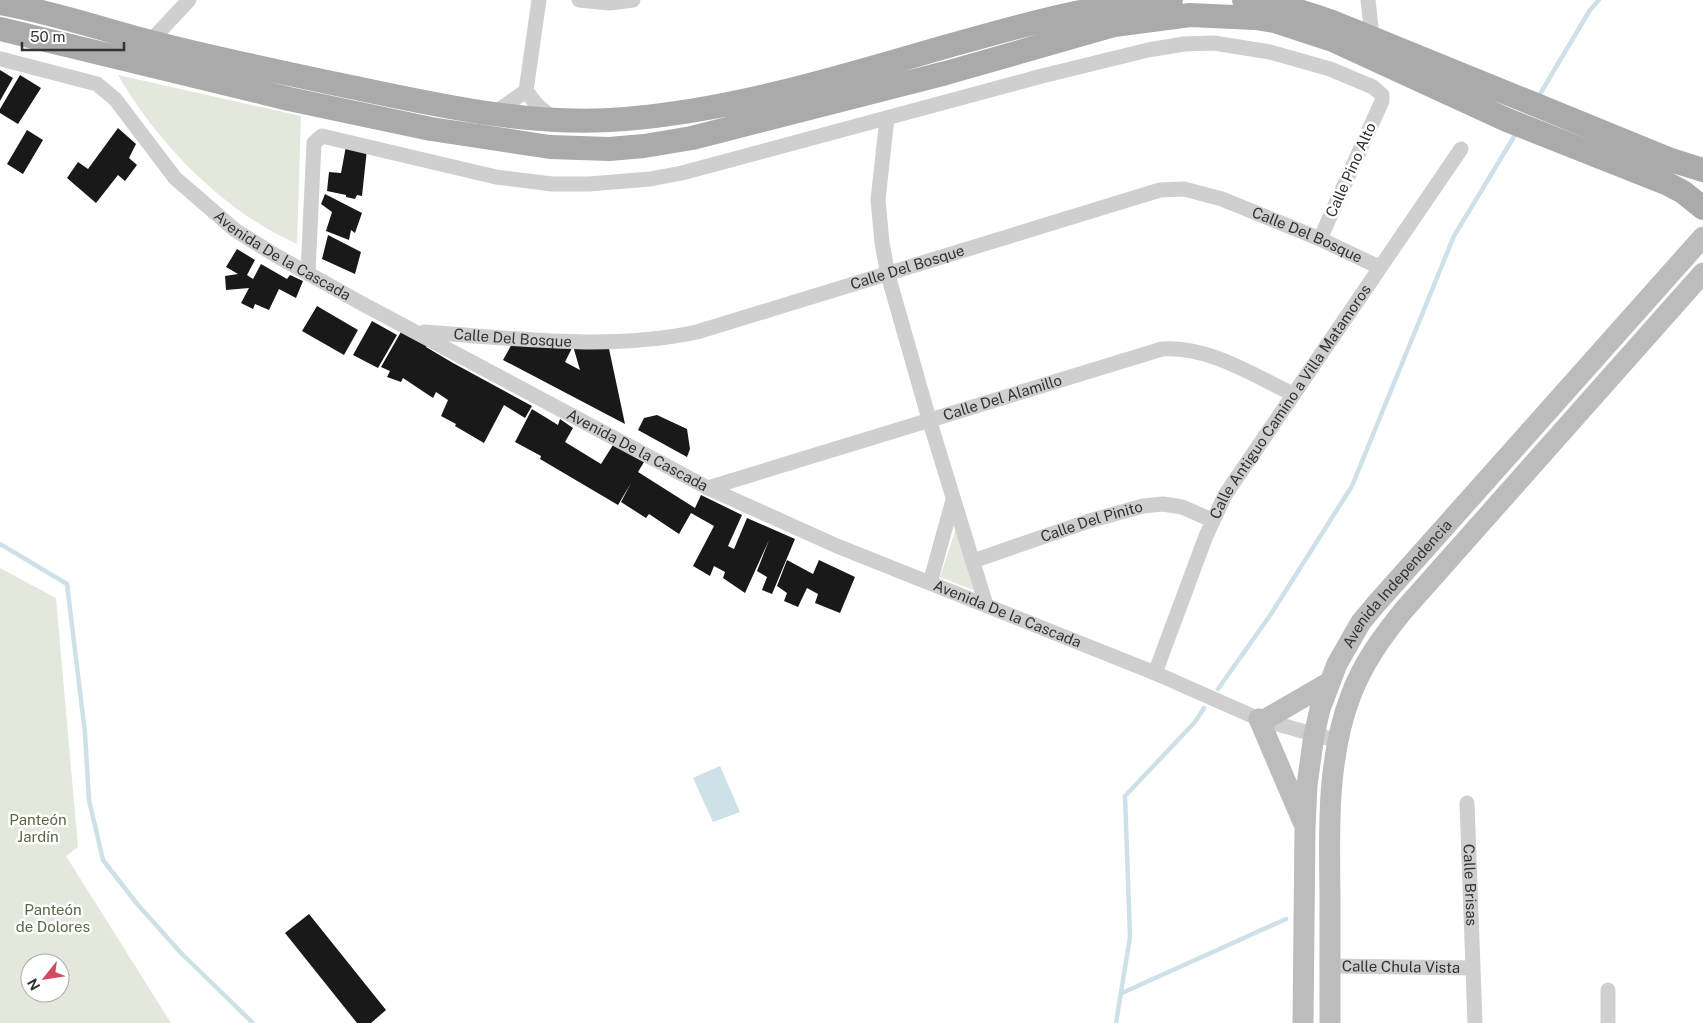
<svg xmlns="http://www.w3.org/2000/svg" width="1703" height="1023" font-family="'Public Sans',sans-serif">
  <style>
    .green { fill: #e3e8dc; fill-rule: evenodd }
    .water { fill: #cee0e8 }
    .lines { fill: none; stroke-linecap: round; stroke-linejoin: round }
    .stream { stroke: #cee0e8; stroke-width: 4.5 }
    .building { fill: #191919; fill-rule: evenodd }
    .minor { stroke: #cfcfcf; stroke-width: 15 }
    .secondary { stroke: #bcbcbc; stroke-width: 21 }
    .primary { stroke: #aaa; stroke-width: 24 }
    .labels { text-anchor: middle; stroke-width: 5; stroke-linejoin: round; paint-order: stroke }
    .street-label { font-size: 15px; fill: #323232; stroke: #fff }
    .park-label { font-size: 15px; fill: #586944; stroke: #fff }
  </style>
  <rect width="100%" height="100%" fill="#fff"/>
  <path class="green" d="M 118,75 L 301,116 L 297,244 C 224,212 157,143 118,75 Z
    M 956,528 L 973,590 L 940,577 Z
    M 0,568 L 56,598 L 78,847 L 66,856 L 171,1023 L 0,1023 ZM 30,963 L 60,963 L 60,993 L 30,993 Z"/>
  <path class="water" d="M 720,766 L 740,812 L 713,822 L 693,778 Z"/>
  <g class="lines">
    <path class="stream" d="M 1540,94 L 1590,10 L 1599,0
      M 0,544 L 67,584 L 85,733 L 89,800 L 103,860 L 138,905 L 182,954 L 253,1023
      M 1218,689 L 1271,614 L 1352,486 L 1454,236 L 1515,135
      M 1122,993 L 1286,919
      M 1116,1023 L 1130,937 L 1125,796 L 1195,722 L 1204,708"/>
  </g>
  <path class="building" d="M 0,70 L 13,78 L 0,101 Z
    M 20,75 L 41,88 L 18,124 L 0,113 L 0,109 Z
    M 118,128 L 136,144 L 129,158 L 137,165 L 125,181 L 118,175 L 96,203 L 67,178 L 78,162 L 88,169 Z
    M 27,130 L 43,140 L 23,174 L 7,164 Z
    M 346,146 L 367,149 L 362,196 L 357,195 L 355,199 L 346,197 L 346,195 L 327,191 L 329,172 L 341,173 Z
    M 325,194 L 362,213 L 355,233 L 351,230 L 349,240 L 326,231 L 332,212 L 321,204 Z
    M 328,235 L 361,252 L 355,274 L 322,259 Z
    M 237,249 L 255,260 L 247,275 L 253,279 L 261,264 L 287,279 L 290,275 L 303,281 L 296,298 L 279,289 L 269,310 L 255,304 L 253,309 L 241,303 L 249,288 L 226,290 L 225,276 L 238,274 L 226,267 Z
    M 317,306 L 358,330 L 344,355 L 302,331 Z
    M 372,321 L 397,335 L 378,368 L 353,355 Z
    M 402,330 L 428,344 L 426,347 L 453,363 L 532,406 L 525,418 L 504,405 L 484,443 L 455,426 L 456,424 L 441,416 L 448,400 L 436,392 L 433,398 L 403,378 L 401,382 L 387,377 L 390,371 L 381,367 Z
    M 513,342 L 608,344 L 625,424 L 503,360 ZM 573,346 L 580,370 L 565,362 Z
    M 532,409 L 558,425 L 560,419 L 573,428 L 565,442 L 601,464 L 613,445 L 644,462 L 638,472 L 695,508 L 701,495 L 742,515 L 728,546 L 734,549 L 747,518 L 795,539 L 772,594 L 762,590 L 767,577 L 757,571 L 769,540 L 745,593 L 723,578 L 725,572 L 714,566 L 710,576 L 693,566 L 714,526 L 691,513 L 679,534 L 649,514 L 646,518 L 621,502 L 631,483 L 618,505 L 540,459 L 541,456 L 515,442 Z
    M 657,415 L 687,429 L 690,449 L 687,457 L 638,430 L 644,418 Z
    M 787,560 L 813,574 L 819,560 L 855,577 L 840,613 L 815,603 L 818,594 L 807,588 L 798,607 L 784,601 L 787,593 L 777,586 Z
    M 309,914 L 386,1010 L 371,1023 L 357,1023 L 285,933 Z"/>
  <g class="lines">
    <g class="minor">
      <path d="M 579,0 L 610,3 L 633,0"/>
      <path d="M 1368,0 L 1373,45"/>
      <path d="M 146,46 L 189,0"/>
      <path id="s1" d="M 1,59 L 97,84 L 115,99 L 175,178 L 235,230 L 275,255 L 359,302 L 708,488 L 837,546 L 1155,673 L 1259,719 L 1338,741"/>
      <path d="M 526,91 L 537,105 L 554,119"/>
      <path d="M 493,114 L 526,91 L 539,0"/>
      <path d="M 887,118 L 878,200 L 882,243 L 888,275 L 929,419 L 986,605"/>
      <path d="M 308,273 L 314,143 L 322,136 L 496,177 L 552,184 L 589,184 L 650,179 L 682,173 L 1042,76 L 1148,50 L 1184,44 L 1214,43 L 1270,52 L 1330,69 L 1373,87 L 1382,95 L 1382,101 L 1320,239"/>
      <path id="s2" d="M 424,332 C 515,338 607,351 697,332 L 1160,190 L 1184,189 L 1222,199 L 1320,239 L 1379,267"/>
      <path id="s3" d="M 708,488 L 1162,349 C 1209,346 1251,374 1293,394"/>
      <path id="s4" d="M 973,561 L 1089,521 L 1143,506 L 1163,504 L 1182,507 L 1212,520"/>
      <path d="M 930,583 L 953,500"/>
      <path id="s5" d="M 1155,673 L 1206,536 L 1225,495 L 1461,149"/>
      <path id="s6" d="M 1467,803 L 1475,1023"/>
      <path id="s7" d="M 1331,966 L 1472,968"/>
      <path d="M 1608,1023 L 1608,990"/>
    </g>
    <g class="secondary">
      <path d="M 1259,719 L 1303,822"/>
      <path d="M 1264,720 L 1328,683"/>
      <path id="s8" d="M 1303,1023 L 1305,828 L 1307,785 L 1314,735 L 1320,709 L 1337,664 L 1361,622 L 1377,603 L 1703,237"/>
      <path d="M 1330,1023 C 1330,980 1330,937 1330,894 C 1329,828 1327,757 1351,695 C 1363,663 1382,637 1403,611 L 1703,273"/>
    </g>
    <path class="primary" d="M 1244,0 C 1276,3 1305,12 1335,23 L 1671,160 L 1703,170
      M 0,3 C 52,12 101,29 151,42 C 217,59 284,73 351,87 C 441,106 532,127 625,119 C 733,110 838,78 941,48 C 1017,27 1092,4 1171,0
      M 0,29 L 289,99 L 431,129 L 550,147 L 609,149 L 644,146 L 692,138 L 946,73 L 1114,25 L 1190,15 L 1255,18 L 1275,21 L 1333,40 L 1507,120 L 1666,183 L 1683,192 L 1703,208"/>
  </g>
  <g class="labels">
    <g class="street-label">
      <text transform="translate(1351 170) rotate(-66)" y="5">Calle Pino Alto</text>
      <text dy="5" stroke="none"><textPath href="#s2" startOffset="914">Calle Del Bosque</textPath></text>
      <text dy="5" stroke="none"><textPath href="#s1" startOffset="355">Avenida De la Cascada</textPath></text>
      <text dy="5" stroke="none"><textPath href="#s2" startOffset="494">Calle Del Bosque</textPath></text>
      <text dy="5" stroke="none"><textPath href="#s2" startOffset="89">Calle Del Bosque</textPath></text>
      <text dy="5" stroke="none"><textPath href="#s3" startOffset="308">Calle Del Alamillo</textPath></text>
      <text dy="5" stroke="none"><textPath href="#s5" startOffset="305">Calle Antiguo Camino a Villa Matamoros</textPath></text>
      <text dy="5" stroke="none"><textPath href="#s1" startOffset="760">Avenida De la Cascada</textPath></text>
      <text dy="5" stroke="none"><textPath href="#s4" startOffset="125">Calle Del Pinito</textPath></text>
      <text dy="5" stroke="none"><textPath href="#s8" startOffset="464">Avenida Independencia</textPath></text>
      <text dy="5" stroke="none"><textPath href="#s1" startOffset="1165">Avenida De la Cascada</textPath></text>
      <text dy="5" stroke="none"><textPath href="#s6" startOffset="82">Calle Brisas</textPath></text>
      <text dy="5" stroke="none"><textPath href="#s7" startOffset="70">Calle Chula Vista</textPath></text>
    </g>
    <g class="park-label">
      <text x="38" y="825">Panteón<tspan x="38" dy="17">Jardín</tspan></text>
      <text x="53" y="915">Panteón<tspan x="53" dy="17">de Dolores</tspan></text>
    </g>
  </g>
  <g transform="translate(45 978) rotate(240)"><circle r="24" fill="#ffffff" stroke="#adadad"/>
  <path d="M0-4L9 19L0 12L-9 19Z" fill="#d24b5f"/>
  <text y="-8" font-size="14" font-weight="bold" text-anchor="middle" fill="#323232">N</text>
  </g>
  <path d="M22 42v8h102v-8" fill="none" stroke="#323232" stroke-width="2.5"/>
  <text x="30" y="42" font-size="15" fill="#323232" stroke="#ffffff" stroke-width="4" paint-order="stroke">50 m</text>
</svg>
